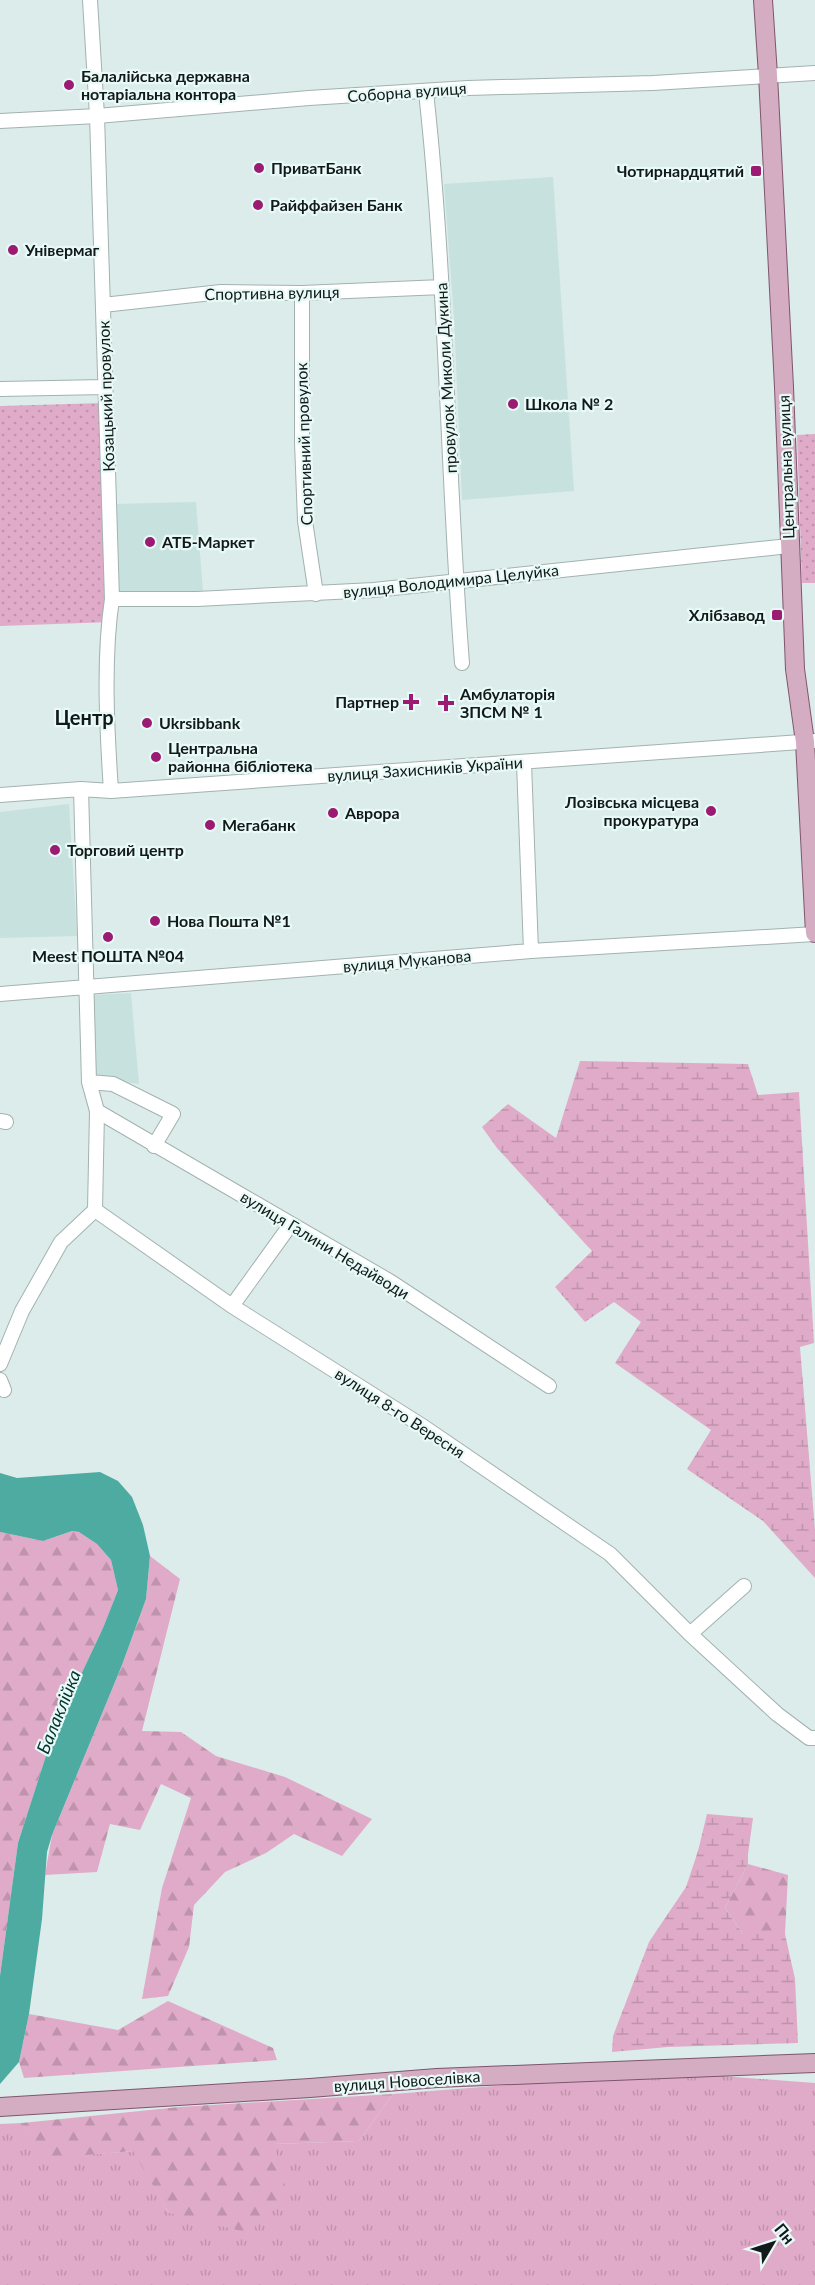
<svg xmlns="http://www.w3.org/2000/svg" width="815" height="2285" font-family="Lato,sans-serif">
  <style>
    .built { fill: #c7e2de }
    .grass { fill: url(#grass-tufts) }
    .forest { fill: url(#forest-firs) }
    .wetland { fill: url(#wetland-marsh) }
    .park { fill: url(#park-dots) }
    .water { fill: #4daba2 }
    .lines { fill: none; stroke-linecap: round; stroke-linejoin: round }
    .minor-casing { stroke: #a2b2b0; stroke-width: 16 }
    .major-casing { stroke: #7e556d; stroke-width: 20 }
    .minor { stroke: #fff; stroke-width: 14 }
    .major { stroke: #d4adc3; stroke-width: 18 }
    .poi-dot { fill: #9a1b71; stroke: #e8faf7; stroke-width: 2 }
    .labels { text-anchor: middle; stroke-width: 4.5; stroke-linejoin: round; paint-order: stroke }
    .poi-label { font-size: 16px; font-weight: bold; fill: #131918; stroke: #e8faf7; text-anchor: start }
    .street-label { font-size: 16px; fill: #131918; stroke: #e8faf7 }
    .water-label { font-size: 18px; font-style: italic; fill: #03322e; stroke: #e8faf7 }
    .quarter-label { font-size: 20px; font-weight: bold; fill: #131918; stroke: #e8faf7 }
  </style>
  <defs>
    <pattern id="grass-tufts" width="24" height="20" patternUnits="userSpaceOnUse" patternTransform="scale(1.5)"><rect width="24" height="20" fill="#e0abc8"/><path d="M3 7l-1-3M5 7V3M7 7l1-3M15 17l-1-3M17 17v-4M19 17l1-3" fill="none" stroke="#bf93ab"/></pattern>
    <pattern id="forest-firs" width="22" height="20" patternUnits="userSpaceOnUse" patternTransform="scale(1.5)"><rect width="22" height="20" fill="#e0abc8"/><path d="M5 1l3.5 6h-7zM16 11l3.5 6h-7z" fill="#bf93ab"/></pattern>
    <pattern id="wetland-marsh" width="20" height="14" patternUnits="userSpaceOnUse" patternTransform="scale(1.5)"><rect width="20" height="14" fill="#e0abc8"/><path d="M1 5h8M5 5V1M11 12h8M15 12V8" fill="none" stroke="#bf93ab"/></pattern>
    <pattern id="park-dots" width="8" height="8" patternUnits="userSpaceOnUse" patternTransform="scale(1.5)"><rect width="8" height="8" fill="#e0abc8"/><path d="M2 2h.1M6 6h.1" fill="none" stroke="#bf93ab" stroke-width="1.8" stroke-linecap="round"/></pattern>
  </defs>
  <rect width="100%" height="100%" fill="#dbecea"/>
  <path class="built" d="M 553,177 L 574,491 L 462,500 L 454,317 L 444,184 Z
    M 196,502 L 203,592 L 121,593 L 116,590 L 114,504 Z
    M 69,804 L 77,936 L 0,938 L 0,812 Z
    M 131,993 L 139,1084 L 95,1078 L 92,995 Z"/>
  <path class="grass" d="M 670,2072 L 815,2083 L 815,2285 L 0,2285 L 0,2124 L 22,2123 L 41,2158 L 134,2151 L 169,2213 L 274,2144 L 359,2141 L 393,2094 Z"/>
  <path class="forest" d="M 72,1531 L 79,1532 L 97,1544 L 111,1560 L 118,1590 L 103,1628 L 53,1734 L 18,1843 L 0,1976 L 0,1532 L 43,1541 Z
    M 150,1556 L 180,1579 L 142,1731 L 181,1732 L 216,1756 L 285,1777 L 372,1819 L 342,1856 L 294,1834 L 266,1853 L 225,1872 L 194,1905 L 189,1947 L 168,1996 L 142,1999 L 162,1888 L 191,1798 L 161,1784 L 140,1830 L 110,1824 L 97,1872 L 45,1875 L 52,1835 L 122,1665 L 146,1599 Z
    M 748,1864 L 788,1875 L 785,1934 L 743,1934 L 725,1908 Z
    M 168,2001 L 273,2048 L 277,2060 L 24,2078 L 19,2062 L 29,2014 L 118,2030 Z
    M 393,2094 L 359,2141 L 274,2144 L 287,2193 L 249,2233 L 169,2213 L 133,2151 L 40,2159 L 22,2123 L 179,2107 Z"/>
  <path class="wetland" d="M 580,1061 L 748,1064 L 758,1095 L 799,1092 L 814,1343 L 800,1347 L 815,1530 L 815,1578 L 763,1521 L 687,1469 L 711,1430 L 615,1363 L 641,1322 L 614,1302 L 585,1322 L 555,1287 L 592,1251 L 497,1148 L 482,1127 L 508,1104 L 556,1138 Z
    M 707,1814 L 753,1818 L 748,1854 L 748,1864 L 725,1908 L 743,1934 L 785,1934 L 795,1979 L 798,2043 L 668,2047 L 612,2052 L 613,2036 L 649,1942 L 686,1887 L 698,1851 Z"/>
  <path class="park" d="M 105,403 L 111,622 L 0,626 L 0,406 Z
    M 815,434 L 815,583 L 802,583 L 797,435 Z"/>
  <path class="water" d="M 100,1472 L 118,1481 L 132,1497 L 143,1525 L 150,1556 L 146,1599 L 122,1665 L 52,1835 L 47,1852 L 42,1919 L 29,2014 L 19,2062 L 0,2084 L 0,1976 L 18,1843 L 53,1734 L 103,1628 L 118,1590 L 111,1560 L 97,1544 L 79,1532 L 72,1531 L 43,1541 L 0,1532 L 0,1473 L 17,1478 Z"/>
  <g class="lines">
    <g class="minor-casing">
      <path id="minor" d="M 90,0 L 97,116 L 112,599 C 103,659 107,731 111,791
        M 426,92 C 447,282 447,473 462,663
        M 0,121 L 97,116 L 309,98 L 468,88 L 653,83 L 815,73
        M 302,293 L 302,442 L 305,521 L 316,594
        M 103,305 L 221,292 L 302,293 L 442,287
        M 0,389 L 105,387
        M 112,599 L 197,599 L 374,590 L 789,546
        M 524,763 L 531,951
        M 0,795 L 81,789 L 111,791 L 815,741
        M 0,994 L 531,951 L 815,934
        M 89,1082 L 113,1084 L 173,1114 L 154,1146
        M 97,1111 L 391,1282 L 549,1386
        M 0,1121 L 6,1122
        M 95,1210 L 232,1306 L 424,1427 L 610,1554 L 690,1634 L 777,1714 L 809,1738 L 815,1738
        M 232,1306 L 291,1224
        M 0,1364 L 22,1311 L 61,1242 L 95,1210 L 97,1111 L 89,1082 L 81,789
        M 0,1380 L 4,1390
        M 690,1634 L 744,1586"/>
    </g>
    <g class="major-casing">
      <path id="major" d="M 763,0 L 768,75 L 784,387 L 795,669 L 805,742 L 815,933
        M 0,2107 L 310,2088 L 437,2078 L 815,2063"/>
    </g>
    <use href="#minor" class="minor"/>
    <use href="#major" class="major"/>
  </g>
  <g class="poi-dot">
    <circle cx="69" cy="85" r="6"/>
    <circle cx="259" cy="168" r="6"/>
    <rect x="750" y="165" width="12" height="12" rx="3"/>
    <circle cx="258" cy="205" r="6"/>
    <circle cx="13" cy="250" r="6"/>
    <circle cx="513" cy="404" r="6"/>
    <circle cx="150" cy="542" r="6"/>
    <rect x="771" y="609" width="12" height="12" rx="3"/>
    <path d="M408 693h6v6h6v6h-6v6h-6v-6h-6v-6h6z"/>
    <path d="M443 694h6v6h6v6h-6v6h-6v-6h-6v-6h6z"/>
    <circle cx="147" cy="723" r="6"/>
    <circle cx="156" cy="757" r="6"/>
    <circle cx="711" cy="811" r="6"/>
    <circle cx="333" cy="813" r="6"/>
    <circle cx="210" cy="825" r="6"/>
    <circle cx="55" cy="850" r="6"/>
    <circle cx="155" cy="921" r="6"/>
    <circle cx="108" cy="937" r="6"/>
  </g>
  <g class="labels">
    <g class="poi-label">
      <text x="81" y="82">Балалійська державна<tspan x="81" dy="18">нотаріальна контора</tspan></text>
      <text x="271" y="174">ПриватБанк</text>
      <text x="744" y="177" text-anchor="end">Чотирнардцятий</text>
      <text x="270" y="211">Райффайзен Банк</text>
      <text x="25" y="256">Універмаг</text>
      <text x="525" y="410">Школа № 2</text>
      <text x="162" y="548">АТБ-Маркет</text>
      <text x="765" y="621" text-anchor="end">Хлібзавод</text>
      <text x="460" y="700">Амбулаторія<tspan x="460" dy="18">ЗПСМ № 1</tspan></text>
      <text x="399" y="708" text-anchor="end">Партнер</text>
      <text x="159" y="729">Ukrsibbank</text>
      <text x="168" y="754">Центральна<tspan x="168" dy="18">районна бібліотека</tspan></text>
      <text x="699" y="808" text-anchor="end">Лозівська місцева<tspan x="699" dy="18">прокуратура</tspan></text>
      <text x="345" y="819">Аврора</text>
      <text x="222" y="831">Мегабанк</text>
      <text x="67" y="856">Торговий центр</text>
      <text x="167" y="927">Нова Пошта №1</text>
      <text x="108" y="962" text-anchor="middle">Meest ПОШТА №04</text>
    </g>
    <g class="street-label">
      <text transform="translate(407 92) rotate(-4)" y="6">Соборна вулиця</text>
      <text transform="translate(272 293) rotate(-1)" y="6">Спортивна вулиця</text>
      <text transform="translate(446 378) rotate(-93)" y="6">провулок Миколи Дукина</text>
      <text transform="translate(106 396) rotate(-92)" y="6">Козацький провулок</text>
      <text transform="translate(304 444) rotate(-92)" y="6">Спортивний провулок</text>
      <text transform="translate(786 467) rotate(-92)" y="6">Центральна вулиця</text>
      <text transform="translate(451 581) rotate(-6)" y="6">вулиця Володимира Целуйка</text>
      <text transform="translate(425 769) rotate(-4)" y="6">вулиця Захисників України</text>
      <text transform="translate(407 961) rotate(-5)" y="6">вулиця Муканова</text>
      <text transform="translate(325 1245) rotate(31)" y="6">вулиця Галини Недайводи</text>
      <text transform="translate(400 1413) rotate(33)" y="6">вулиця 8-го Вересня</text>
      <text transform="translate(407 2081) rotate(-4)" y="6">вулиця Новоселівка</text>
    </g>
    <g class="water-label">
      <text transform="translate(59 1712) rotate(-68)" y="6">Балаклійка</text>
    </g>
    <g class="quarter-label">
      <text x="84" y="725">Центр</text>
    </g>
  </g>
  <g transform="translate(773 2243) rotate(51)" stroke="#e8faf7" stroke-width="4.5" paint-order="stroke">
  <path d="M0-4.5L10 22L0 15L-10 22Z" fill="#131918"/>
  <text y="-9" font-size="16" font-weight="bold" text-anchor="middle" fill="#131918">Пн</text>
  </g>
</svg>
